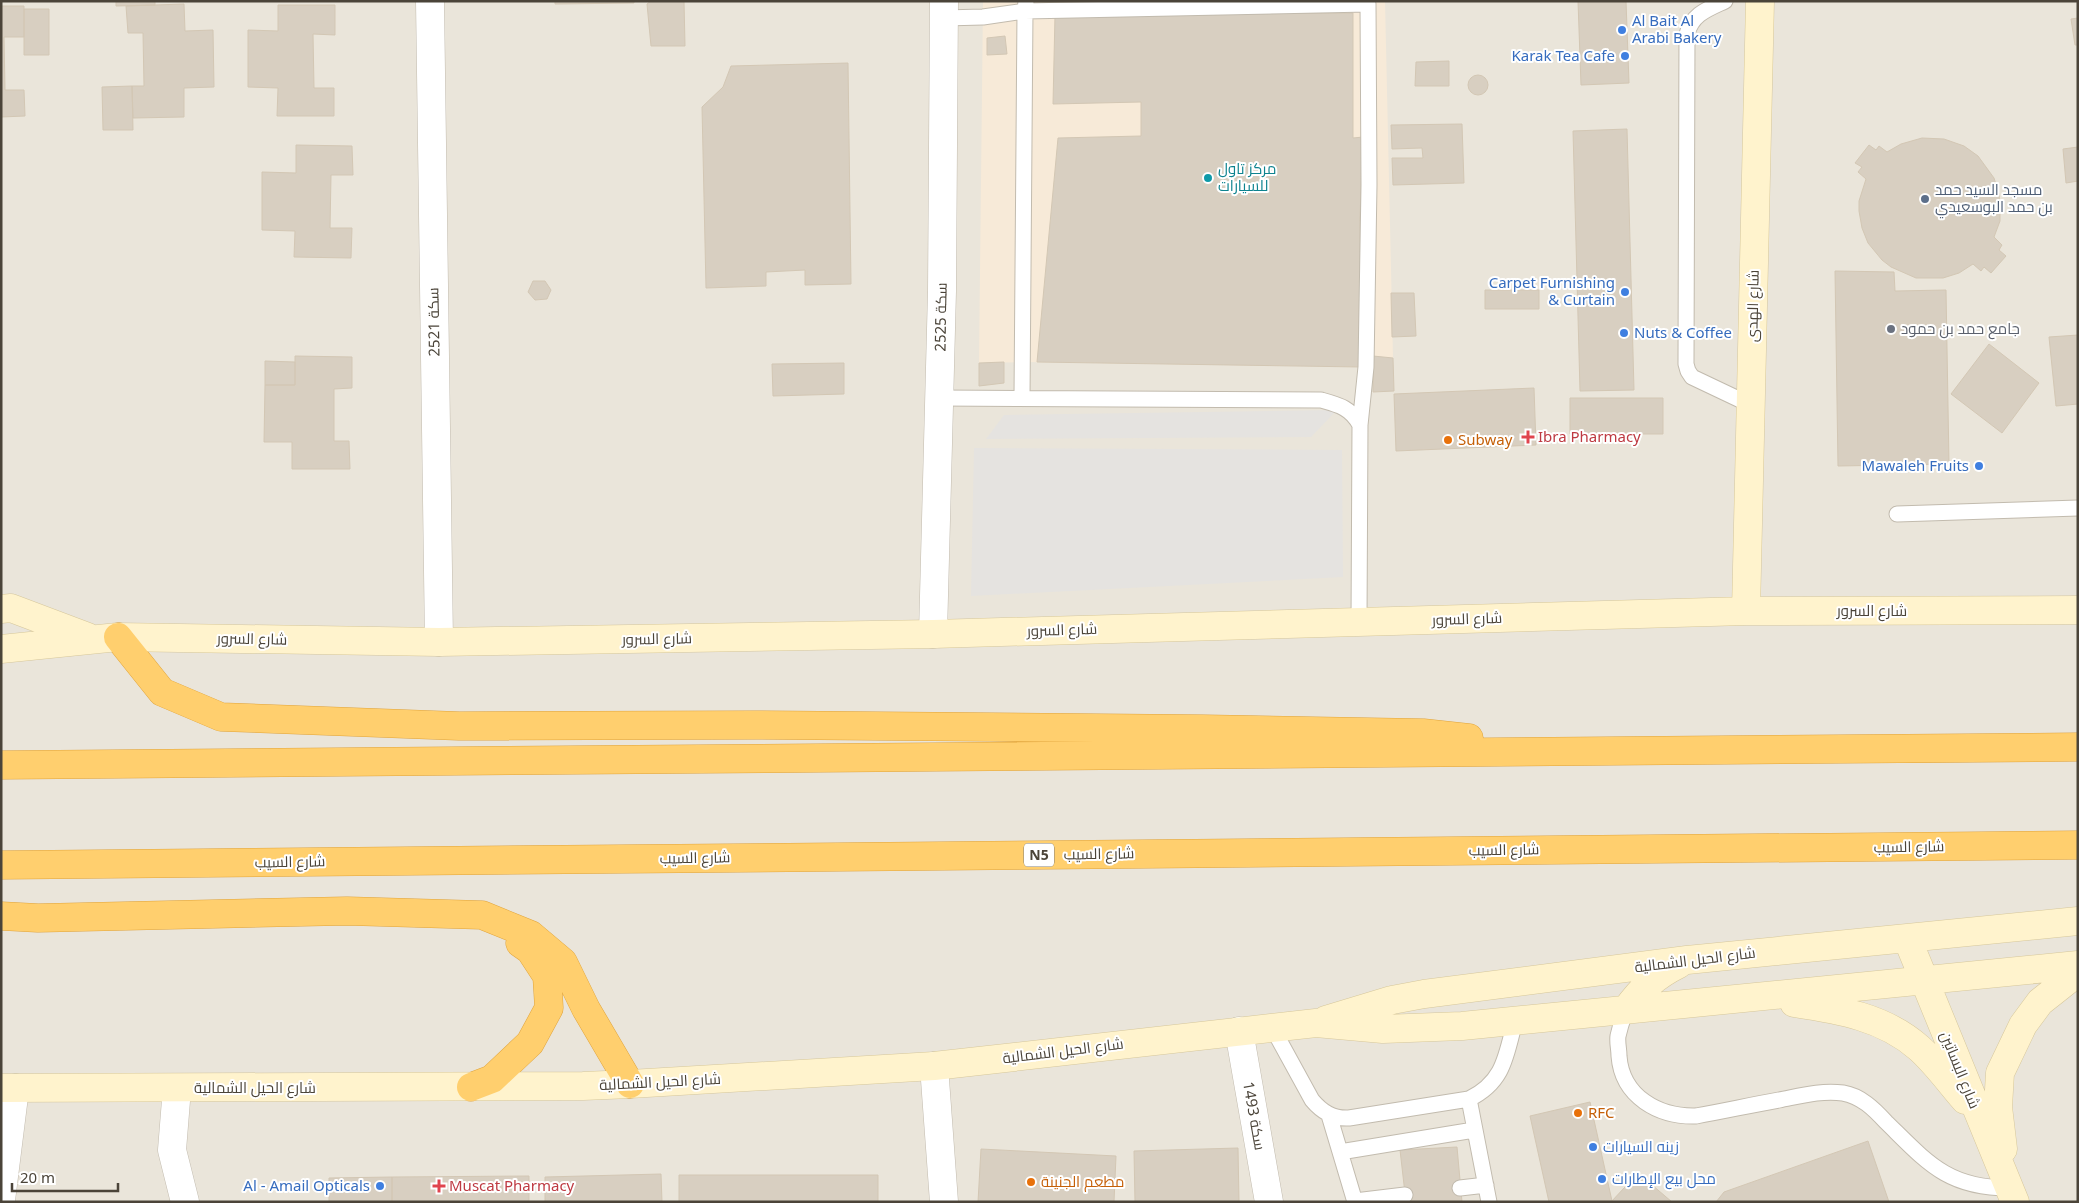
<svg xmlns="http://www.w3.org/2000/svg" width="2079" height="1203" font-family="'Noto Sans',Cairo,sans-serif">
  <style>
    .residential { fill: #eae5da }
    .commercial { fill: #f7ead8 }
    .parking { fill: #e5e3e0 }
    .building { fill: #d8cfc1; stroke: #d3c7b4 }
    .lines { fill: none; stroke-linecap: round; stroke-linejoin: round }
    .lane-casing { stroke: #c2bbae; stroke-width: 17 }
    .street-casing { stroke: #c2bbae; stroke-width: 29 }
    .secondary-casing { stroke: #d6c79b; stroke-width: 29 }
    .highway-casing { stroke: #e0a43c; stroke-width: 29 }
    .lane { stroke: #fff; stroke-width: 15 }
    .street { stroke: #fff; stroke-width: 28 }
    .secondary { stroke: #fff3cd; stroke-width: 28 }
    .highway { stroke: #ffcf6e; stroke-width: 28 }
    .shop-dot { fill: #3f7fe0; stroke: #fff; stroke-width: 2 }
    .culture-dot { fill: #0f9aa8; stroke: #fff; stroke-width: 2 }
    .service-dot { fill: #5c6f8a; stroke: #fff; stroke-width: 2 }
    .worship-dot { fill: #6b7280; stroke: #fff; stroke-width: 2 }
    .health-dot { fill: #e0444e; stroke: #fff; stroke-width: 2 }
    .food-dot { fill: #e8710a; stroke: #fff; stroke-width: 2 }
    .labels { text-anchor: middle; stroke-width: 4; stroke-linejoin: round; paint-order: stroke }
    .shield { fill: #fff; stroke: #817c74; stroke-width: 1 }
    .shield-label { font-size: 14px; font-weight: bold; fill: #4b4439 }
    .shop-label { font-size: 15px; fill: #366cbe; stroke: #fff; text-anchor: start }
    .culture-label { font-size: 15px; fill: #0d838f; stroke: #fff; text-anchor: start }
    .service-label { font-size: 15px; fill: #4e5e75; stroke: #fff; text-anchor: start }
    .street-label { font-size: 15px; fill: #4b4439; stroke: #fff }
    .worship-label { font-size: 15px; fill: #5b616d; stroke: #fff; text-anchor: start }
    .health-label { font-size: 15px; fill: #be3a42; stroke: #fff; text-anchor: start }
    .food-label { font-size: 15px; fill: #c56008; stroke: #fff; text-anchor: start }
  </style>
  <rect width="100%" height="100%" fill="#f6f3ec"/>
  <path class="residential" d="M 1,1 L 2078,1 L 2078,1202 L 1,1202 Z"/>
  <path class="commercial" d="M 983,1 L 1385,1 L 1393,358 L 1373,356 L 1366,367 L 1024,362 L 979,363 Z"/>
  <path class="parking" d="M 1337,410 L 1311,437 L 986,439 L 1004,415 Z
    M 974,448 L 1342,450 L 1343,577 L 971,596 Z"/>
  <path class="building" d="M 116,1 L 155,1 L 155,5 L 116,6 Z
    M 555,1 L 634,1 L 634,3 L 555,4 Z
    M 651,1 L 684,1 L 685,46 L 651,46 L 647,4 Z
    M 1578,1 L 1626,1 L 1629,83 L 1581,85 Z
    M 184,4 L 185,31 L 213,30 L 214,87 L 184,88 L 184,117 L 133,118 L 132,86 L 144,86 L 143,33 L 128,33 L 126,6 Z
    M 278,5 L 335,5 L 335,35 L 313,34 L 314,88 L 334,88 L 334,116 L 277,116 L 278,88 L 248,87 L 248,30 L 278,31 Z
    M 1,6 L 24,6 L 24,37 L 4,37 L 5,90 L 24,90 L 25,116 L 1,117 Z
    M 24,9 L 49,9 L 49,55 L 24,55 Z
    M 1353,13 L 1353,138 L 1363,137 L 1360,219 L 1361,367 L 1037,362 L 1058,138 L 1141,136 L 1141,102 L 1053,104 L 1055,15 Z
    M 2078,18 L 2078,45 L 2075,45 L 2071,19 Z
    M 1005,36 L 1007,54 L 987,55 L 987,38 Z
    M 1449,61 L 1449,86 L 1415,86 L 1416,62 Z
    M 848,63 L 851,284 L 805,285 L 805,270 L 766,272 L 766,286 L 706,288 L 702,107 L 723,87 L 731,66 Z
    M1468 85a10 10 0 1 1 20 0a10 10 0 1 1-20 0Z
    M 132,86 L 133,130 L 103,130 L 102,87 Z
    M 1462,124 L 1464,183 L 1393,185 L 1392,158 L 1423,158 L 1422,148 L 1392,149 L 1391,125 Z
    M 1627,129 L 1634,390 L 1580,391 L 1573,131 Z
    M 1922,138 L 1944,139 L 1964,146 L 1978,156 L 1994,178 L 1999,194 L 2000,210 L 2000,221 L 1994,237 L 2002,245 L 1999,250 L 2006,256 L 1991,273 L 1984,267 L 1981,271 L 1973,264 L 1959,273 L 1943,278 L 1916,278 L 1891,267 L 1882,260 L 1868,243 L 1862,228 L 1859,211 L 1859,201 L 1866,179 L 1858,172 L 1862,167 L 1855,163 L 1869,145 L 1876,150 L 1879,146 L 1887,152 L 1901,144 Z
    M 296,145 L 352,146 L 353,175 L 331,175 L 330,228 L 352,228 L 351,258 L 294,257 L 295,231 L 262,230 L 262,172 L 296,173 Z
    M 2078,147 L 2078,181 L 2066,183 L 2063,149 Z
    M 1835,271 L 1894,272 L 1895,291 L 1946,290 L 1949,464 L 1838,466 Z
    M 533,281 L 545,281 L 551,290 L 547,299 L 535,300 L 528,292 Z
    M 1485,290 L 1539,290 L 1539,309 L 1485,309 Z
    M 1391,293 L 1414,293 L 1416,336 L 1392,337 Z
    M 2078,335 L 2078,404 L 2056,406 L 2049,337 Z
    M 1989,344 L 2039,383 L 2002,433 L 1951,394 Z
    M 295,356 L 352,357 L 352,388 L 334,389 L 334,441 L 349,441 L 350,469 L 292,469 L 292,442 L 264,442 L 265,385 L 295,385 Z
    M 1373,356 L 1393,358 L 1394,391 L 1373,392 Z
    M 265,361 L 295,362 L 295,385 L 265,385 Z
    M 1004,362 L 1004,383 L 979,386 L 979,363 Z
    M 844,363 L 844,394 L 773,396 L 772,364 Z
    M 1534,388 L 1536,445 L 1396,451 L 1394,394 Z
    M 1570,398 L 1663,398 L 1663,434 L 1570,434 Z
    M 1590,1102 L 1612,1201 L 1549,1202 L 1530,1116 Z
    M 1868,1141 L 1889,1202 L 1716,1202 L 1724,1192 Z
    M 1457,1147 L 1462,1202 L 1406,1202 L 1400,1150 Z
    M 1238,1148 L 1239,1202 L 1135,1202 L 1134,1151 Z
    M 981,1149 L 1116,1156 L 1114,1202 L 978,1202 Z
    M 1638,1173 L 1672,1202 L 1611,1202 Z
    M 661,1174 L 662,1202 L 545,1202 L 545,1177 Z
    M 679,1175 L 878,1175 L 878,1202 L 679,1202 Z
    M 529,1176 L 529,1202 L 392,1202 L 392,1177 Z
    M 392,1177 L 392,1202 L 329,1202 L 329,1178 Z"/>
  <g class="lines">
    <g class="lane-casing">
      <path id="lane" d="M 1026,1 L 1025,11 L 1368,4 L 1369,185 L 1366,367 L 1360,425
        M 1725,1 C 1708,9 1692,14 1687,34 L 1686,364 L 1688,371 L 1692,377 L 1751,405
        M 944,18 L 983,17 L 1025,11 L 1022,398
        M 939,398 L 1321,400 C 1339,405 1351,408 1360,425 L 1359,622
        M 1897,514 L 2078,508
        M 1626,1010 C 1623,1018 1620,1027 1618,1036 C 1617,1042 1619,1049 1619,1056 C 1622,1097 1659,1117 1696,1116 C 1724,1111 1751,1105 1779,1100 C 1800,1096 1821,1090 1843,1093 C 1861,1096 1874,1109 1886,1122 C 1927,1162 1947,1188 2009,1188
        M 1272,1027 L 1312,1100 C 1322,1112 1333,1119 1349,1118 L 1469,1099 C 1504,1082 1506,1056 1515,1021
        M 1469,1099 L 1489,1202
        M 1329,1115 L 1355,1202
        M 1340,1152 L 1474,1130
        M 1460,1188 L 1486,1185
        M 1355,1201 L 1405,1195"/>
    </g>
    <g class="street-casing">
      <path id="street" d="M 430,1 L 439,642
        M 933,634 L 942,291 L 944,1
        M 1239,1031 L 1269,1202
        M 934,1066 L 944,1202
        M 177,1088 L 172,1150 L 185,1202
        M 1,1200 L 15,1088"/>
    </g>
    <g class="secondary-casing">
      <path id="secondary" d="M 1,609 L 11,608 L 88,637
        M 1746,611 L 1760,1
        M 1,649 L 118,637 L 439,642 L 933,634 L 1746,611 L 2078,610
        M 1907,938 L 2015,1202
        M 1794,1003 C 1840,1010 1884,1017 1919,1048 C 1936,1063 1950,1083 1965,1100
        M 1626,1010 C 1642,988 1655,976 1679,964
        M 1326,1020 L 1392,1000 L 1424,994 L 1687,960 L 2078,921
        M 1,1088 L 583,1086 L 630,1084 L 934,1066 L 1316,1023 L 1383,1029 L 1462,1026 L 2078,965
        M 2003,1149 L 1998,1107 L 2000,1073 L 2023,1025 L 2040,1002 L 2078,972"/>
    </g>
    <g class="highway-casing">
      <path id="highway" d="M 118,637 L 162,692 L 221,717 L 459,726 L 756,725 L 1203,729 L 1423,733 L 1469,738
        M 1,765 L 2078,747
        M 1,865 L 2078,845
        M 1,916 L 38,918 L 347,911 L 482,915 L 531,935 L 563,962 L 586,1009 L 630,1084
        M 471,1087 L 492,1079 L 530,1043 L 549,1008 L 547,976 L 530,950 L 520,943"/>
    </g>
    <use href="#lane" class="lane"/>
    <use href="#street" class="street"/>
    <use href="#secondary" class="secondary"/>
    <use href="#highway" class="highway"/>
  </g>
  <g class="shop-dot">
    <circle cx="1622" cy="30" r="5"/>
    <circle cx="1625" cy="56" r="5"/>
    <circle cx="1625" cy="292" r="5"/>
    <circle cx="1624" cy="333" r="5"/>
    <circle cx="1979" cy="466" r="5"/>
    <circle cx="1593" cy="1147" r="5"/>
    <circle cx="1602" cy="1179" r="5"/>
    <circle cx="380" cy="1186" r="5"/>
  </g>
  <circle class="culture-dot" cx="1208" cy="178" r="5"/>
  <circle class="service-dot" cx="1925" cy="199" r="5"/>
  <circle class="worship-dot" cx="1891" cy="329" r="5"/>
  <g class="health-dot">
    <path d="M1525.5 429.5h5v5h5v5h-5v5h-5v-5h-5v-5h5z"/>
    <path d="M436.5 1178.5h5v5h5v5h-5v5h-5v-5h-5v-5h5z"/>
  </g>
  <g class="food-dot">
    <circle cx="1448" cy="440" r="5"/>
    <circle cx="1578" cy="1113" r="5"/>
    <circle cx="1031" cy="1182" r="5"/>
  </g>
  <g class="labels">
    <rect class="shield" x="1024" y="843.5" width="30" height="23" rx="4"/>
    <g class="shield-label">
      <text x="1039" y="860">N5</text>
    </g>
    <g class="shop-label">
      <text x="1632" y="26">Al Bait Al<tspan x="1632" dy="17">Arabi Bakery</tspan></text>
      <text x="1615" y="61" text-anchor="end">Karak Tea Cafe</text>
      <text x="1615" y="288" text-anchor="end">Carpet Furnishing<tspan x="1615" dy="17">&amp; Curtain</tspan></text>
      <text x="1634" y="338">Nuts &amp; Coffee</text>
      <text x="1969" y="471" text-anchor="end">Mawaleh Fruits</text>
      <text x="1603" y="1152">زينه السيارات</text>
      <text x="1612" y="1184">محل بيع الإطارات</text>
      <text x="370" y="1191" text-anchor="end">Al - Amail Opticals</text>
    </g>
    <g class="culture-label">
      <text x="1218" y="174">مركز تاول<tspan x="1218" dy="17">للسيارات</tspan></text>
    </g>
    <g class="service-label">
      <text x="1935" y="195">مسجد السيد حمد<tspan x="1935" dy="17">بن حمد البوسعيدي</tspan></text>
    </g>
    <g class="street-label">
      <text transform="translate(1753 306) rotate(-89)" y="5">شارع الهدى</text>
      <text transform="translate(941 317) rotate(-89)" y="5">سكة 2525</text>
      <text transform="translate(434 322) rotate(-91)" y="5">سكة 2521</text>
      <text x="1872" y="616">شارع السرور</text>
      <text transform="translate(1467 619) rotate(-2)" y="5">شارع السرور</text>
      <text transform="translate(1062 630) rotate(-2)" y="5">شارع السرور</text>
      <text transform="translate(252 639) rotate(1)" y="5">شارع السرور</text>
      <text transform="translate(657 639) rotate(-1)" y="5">شارع السرور</text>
      <text transform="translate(1909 847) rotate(-1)" y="5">شارع السيب</text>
      <text transform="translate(1504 850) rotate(-1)" y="5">شارع السيب</text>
      <text transform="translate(1099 854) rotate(-1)" y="5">شارع السيب</text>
      <text transform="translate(695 858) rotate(-1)" y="5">شارع السيب</text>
      <text transform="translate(290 862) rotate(-1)" y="5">شارع السيب</text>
      <text transform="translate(1695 960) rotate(-7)" y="5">شارع الحيل الشمالية</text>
      <text transform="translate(1063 1051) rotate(-7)" y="5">شارع الحيل الشمالية</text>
      <text transform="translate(1960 1070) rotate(68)" y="5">شارع البساتين</text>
      <text transform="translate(660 1082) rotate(-3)" y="5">شارع الحيل الشمالية</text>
      <text x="255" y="1093">شارع الحيل الشمالية</text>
      <text transform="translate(1254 1116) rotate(80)" y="5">سكة 1493</text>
    </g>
    <g class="worship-label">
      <text x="1901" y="334">جامع حمد بن حمود</text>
    </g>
    <g class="health-label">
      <text x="1538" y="442">Ibra Pharmacy</text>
      <text x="449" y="1191">Muscat Pharmacy</text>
    </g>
    <g class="food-label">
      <text x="1458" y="445">Subway</text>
      <text x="1588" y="1118">RFC</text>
      <text x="1041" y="1187">مطعم الجنينة</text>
    </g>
  </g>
  <rect width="2079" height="1203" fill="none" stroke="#4b4439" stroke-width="5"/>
  <path d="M12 1183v8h106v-8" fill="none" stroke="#4b4439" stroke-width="2.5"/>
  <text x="20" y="1183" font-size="15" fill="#4b4439" stroke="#ffffff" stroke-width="4" paint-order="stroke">20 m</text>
</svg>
